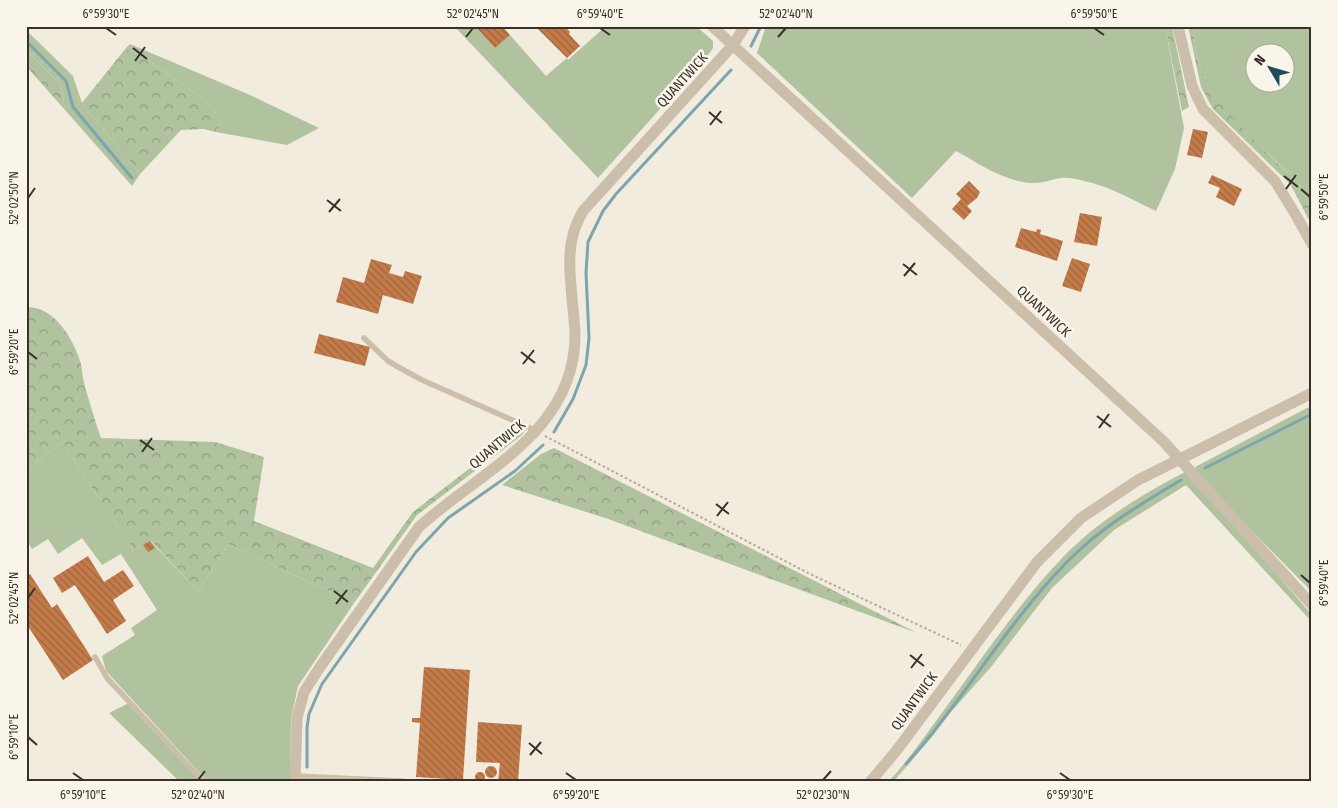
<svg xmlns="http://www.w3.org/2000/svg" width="1338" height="808" font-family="'Fira Sans Condensed',sans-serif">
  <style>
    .green { fill: #b0c29e; fill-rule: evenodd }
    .forest { fill: url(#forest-crowns) }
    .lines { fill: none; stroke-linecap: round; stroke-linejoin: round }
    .stream { stroke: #7da5af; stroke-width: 3 }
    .building { fill: url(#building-back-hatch) }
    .path { stroke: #b7a894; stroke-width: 2; stroke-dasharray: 2.5 2.5; stroke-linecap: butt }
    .service { stroke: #cbbeaa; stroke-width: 5.5 }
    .minor { stroke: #cbbeaa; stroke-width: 11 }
    .ticks { fill: none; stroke: #383029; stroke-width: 2 }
    .labels { text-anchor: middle; stroke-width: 5; stroke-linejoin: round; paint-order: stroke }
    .street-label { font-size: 14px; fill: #383029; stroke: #faf5eb }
    .neatline { fill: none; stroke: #383029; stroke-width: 2 }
    .ticks-label { font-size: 12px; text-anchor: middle; fill: #383029 }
  </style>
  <defs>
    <pattern id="forest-crowns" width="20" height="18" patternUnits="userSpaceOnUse" patternTransform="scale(1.25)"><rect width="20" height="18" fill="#b0c29e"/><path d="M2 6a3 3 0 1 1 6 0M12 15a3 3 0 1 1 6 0" fill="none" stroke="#909e81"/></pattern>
    <pattern id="building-back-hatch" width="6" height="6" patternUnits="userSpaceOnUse" patternTransform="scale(1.25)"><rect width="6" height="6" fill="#c47b4a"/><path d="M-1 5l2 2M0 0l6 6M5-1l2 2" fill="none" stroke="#a0653e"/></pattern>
  </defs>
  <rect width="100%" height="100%" fill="#f2ecde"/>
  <path class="green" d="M 454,26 L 475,26 L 495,48 L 510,35 L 546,76 L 567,58 L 568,60 L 606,26 L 696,26 L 713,41 L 713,48 L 705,59 L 598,178 Z
    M 766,26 L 1165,26 L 1184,128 L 1175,169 L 1156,211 C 1133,200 1109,186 1084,181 C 1077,179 1068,177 1061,178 C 1052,179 1044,183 1035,183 C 1006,183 980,164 956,151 L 912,198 L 757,53 Z
    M 1192,26 L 1312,26 L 1312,211 L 1299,185 L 1294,191 L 1291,186 L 1295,180 C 1264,147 1220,113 1202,72 C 1196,58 1195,41 1192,26 ZM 1256,52 L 1286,52 L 1286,82 L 1256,82 Z
    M 26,30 L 73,76 L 82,103 L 140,174 L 132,186 L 65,110 L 61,85 L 26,50 Z
    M 130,44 L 250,95 L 319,128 L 287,145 L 216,132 L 221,121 L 207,102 L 157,66 L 126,48 Z
    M 1309,407 L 1312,436 L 1312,592 L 1200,478 L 1195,467 Z
    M 62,442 L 133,550 L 150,541 L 198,591 L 228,544 L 354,603 L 298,686 L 291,719 L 290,782 L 208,782 L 106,671 L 102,656 L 135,635 L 131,628 L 157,610 L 121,554 L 102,565 L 82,538 L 58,554 L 48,539 L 32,549 L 26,539 L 26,471 Z
    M 1185,472 L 1195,480 L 1312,615 L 1312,622 L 1186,485 L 1114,530 L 1052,588 L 991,667 L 950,713 L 932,737 L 893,782 L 888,782 C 909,760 926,734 944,710 C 982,658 1019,603 1063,557 C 1098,521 1141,495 1185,472 Z
    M 129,703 L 201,782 L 180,782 L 109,713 Z"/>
  <path class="forest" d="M 1165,26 L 1172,26 L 1189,107 L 1182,111 Z
    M 1188,26 L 1192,26 C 1195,41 1196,58 1202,72 C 1220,111 1265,149 1295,180 L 1291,186 L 1289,183 L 1213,109 L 1201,87 Z
    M 126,48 L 157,66 L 207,102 L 221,121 L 216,132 L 203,129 L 181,130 L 140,174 L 82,103 Z
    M 26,50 L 61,85 L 65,110 L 26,66 Z
    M 1299,185 L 1312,211 L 1312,226 L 1294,191 Z
    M 26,307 C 55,306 74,340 81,364 C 82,372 83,379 85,387 C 90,404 95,421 101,438 L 215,442 L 264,457 L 254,521 L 373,568 L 413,512 L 522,428 L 525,431 L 522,435 L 417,515 L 354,603 L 228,544 L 198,591 L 151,541 L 133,550 L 62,442 L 26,471 Z
    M 554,448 L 917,633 L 608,519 L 502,485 L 541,454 Z"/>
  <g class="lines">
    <path class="stream" d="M 26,41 L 66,81 L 73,107 L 132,178
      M 751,46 L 761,26
      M 554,432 L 573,399 L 586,365 L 589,338 L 586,273 L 588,242 L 603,211 L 616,194 L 731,70
      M 1205,468 L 1310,415
      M 906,764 C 964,700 1007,623 1067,562 C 1100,528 1141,504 1181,480
      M 307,767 L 307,728 L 309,714 L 322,684 L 416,552 L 448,518 L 515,471 L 543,445"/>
  </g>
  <path class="building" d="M 475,26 L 502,26 L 510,35 L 495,48 Z
    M 535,26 L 565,26 L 570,32 L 569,34 L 580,46 L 567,58 Z
    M 1193,129 L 1208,132 L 1202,158 L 1187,155 Z
    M 1212,175 L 1242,189 L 1234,206 L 1216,197 L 1220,188 L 1208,183 Z
    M 969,181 L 980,192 L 977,198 L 967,206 L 972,211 L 964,220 L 952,209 L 961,199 L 956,194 Z
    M 1080,213 L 1102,217 L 1097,246 L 1074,242 Z
    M 1021,228 L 1036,232 L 1037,229 L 1041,230 L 1040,234 L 1063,241 L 1057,261 L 1015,247 Z
    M 1072,258 L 1090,264 L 1081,292 L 1062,286 Z
    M 371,259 L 392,265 L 389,273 L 403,277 L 405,271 L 422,276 L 413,304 L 383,295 L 378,314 L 336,302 L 343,277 L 364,283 Z
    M 319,334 L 370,347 L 365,366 L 314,353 Z
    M 150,541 L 155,548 L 148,552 L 143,545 Z
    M 88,556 L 104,582 L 123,570 L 134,586 L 113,600 L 126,621 L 107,634 L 75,585 L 62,593 L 53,578 Z
    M 30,574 L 52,608 L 57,604 L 93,660 L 63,680 L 26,623 L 26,576 Z
    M 424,667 L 470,670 L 463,780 L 416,777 L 420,723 L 412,722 L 412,718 L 420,718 Z
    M 478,722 L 522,725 L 518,782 L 498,782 L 500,763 L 476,762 Z
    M485 772a6 6 0 1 1 12 0a6 6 0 1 1-12 0Z
    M475 777a5 5 0 1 1 10 0a5 5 0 1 1-10 0Z"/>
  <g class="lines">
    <path class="path" d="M 545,436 L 808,573 L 961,645"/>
    <path class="service" d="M 364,338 L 388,361 L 400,368 L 422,380 L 537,431
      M 1312,401 L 1312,403
      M 95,657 L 107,678 L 204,782
      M 295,776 L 402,781"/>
    <path class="minor" d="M 712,26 L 1163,441 L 1312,605
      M 1178,26 L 1192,86 L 1203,109 L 1275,181 L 1297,217 L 1312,244
      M 295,782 L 297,718 L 304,692 L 320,667 L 419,527 C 481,471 576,431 575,334 C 574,306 566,265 572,239 C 574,228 578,220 583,211 L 733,45 L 745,26
      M 870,782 L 897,750 L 1037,562 L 1081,518 L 1138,480 L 1312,393"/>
  </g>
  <path class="ticks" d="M 106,28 L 116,35M 600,28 L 610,35M 1094,28 L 1104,35M 466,37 L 473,28M 778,37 L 786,28M 133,48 L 147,59M 135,61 L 145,47M 709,112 L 722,123M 710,125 L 721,111M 1284,176 L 1298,187M 1286,189 L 1296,175M 1301,189 L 1310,197M 28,198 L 35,188M 327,200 L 341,211M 329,212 L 340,199M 903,264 L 917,275M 904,276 L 915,263M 28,352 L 37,359M 521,352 L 535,363M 523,364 L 534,350M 1097,416 L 1111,427M 1099,428 L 1109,414M 140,440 L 154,450M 142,452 L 152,438M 716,504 L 729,514M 717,516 L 728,502M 1301,575 L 1310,583M 334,591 L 348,602M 28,598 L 35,588M 336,604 L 347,590M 910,655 L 924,666M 911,668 L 922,654M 28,737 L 37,745M 529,743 L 542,754M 530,755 L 541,742M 73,773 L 83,780M 566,773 L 576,780M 1060,773 L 1070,780M 198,780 L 205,771M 823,780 L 831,771"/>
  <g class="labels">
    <g class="street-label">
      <text transform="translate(682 80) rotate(-48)" y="5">QUANTWICK</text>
      <text transform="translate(1044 311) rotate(43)" y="5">QUANTWICK</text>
      <text transform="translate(497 444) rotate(-40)" y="5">QUANTWICK</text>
      <text transform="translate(914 701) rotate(-54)" y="5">QUANTWICK</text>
    </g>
  </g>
  <rect width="1338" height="808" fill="none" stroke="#faf5eb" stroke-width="55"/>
  <g transform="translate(1270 68) rotate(308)"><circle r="24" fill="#faf5eb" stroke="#aca69d"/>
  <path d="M0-4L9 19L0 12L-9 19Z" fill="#1f4c59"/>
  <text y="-8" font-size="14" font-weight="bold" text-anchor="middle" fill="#383029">N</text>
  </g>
  <rect x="28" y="28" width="1282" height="752" class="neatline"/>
  <g class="ticks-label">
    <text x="106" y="18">6°59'30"E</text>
    <text x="473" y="18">52°02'45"N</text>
    <text x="600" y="18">6°59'40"E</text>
    <text x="786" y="18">52°02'40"N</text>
    <text x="1094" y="18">6°59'50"E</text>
    <text transform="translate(1324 197) rotate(-90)" y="4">6°59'50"E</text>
    <text transform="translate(14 198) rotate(-90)" y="4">52°02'50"N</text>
    <text transform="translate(14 352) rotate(-90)" y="4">6°59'20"E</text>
    <text transform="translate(1324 583) rotate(-90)" y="4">6°59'40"E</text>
    <text transform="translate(14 598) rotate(-90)" y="4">52°02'45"N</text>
    <text transform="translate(14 737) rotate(-90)" y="4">6°59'10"E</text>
    <text x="83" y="799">6°59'10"E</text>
    <text x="198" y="799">52°02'40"N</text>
    <text x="576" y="799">6°59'20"E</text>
    <text x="823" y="799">52°02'30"N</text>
    <text x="1070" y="799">6°59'30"E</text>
  </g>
</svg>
